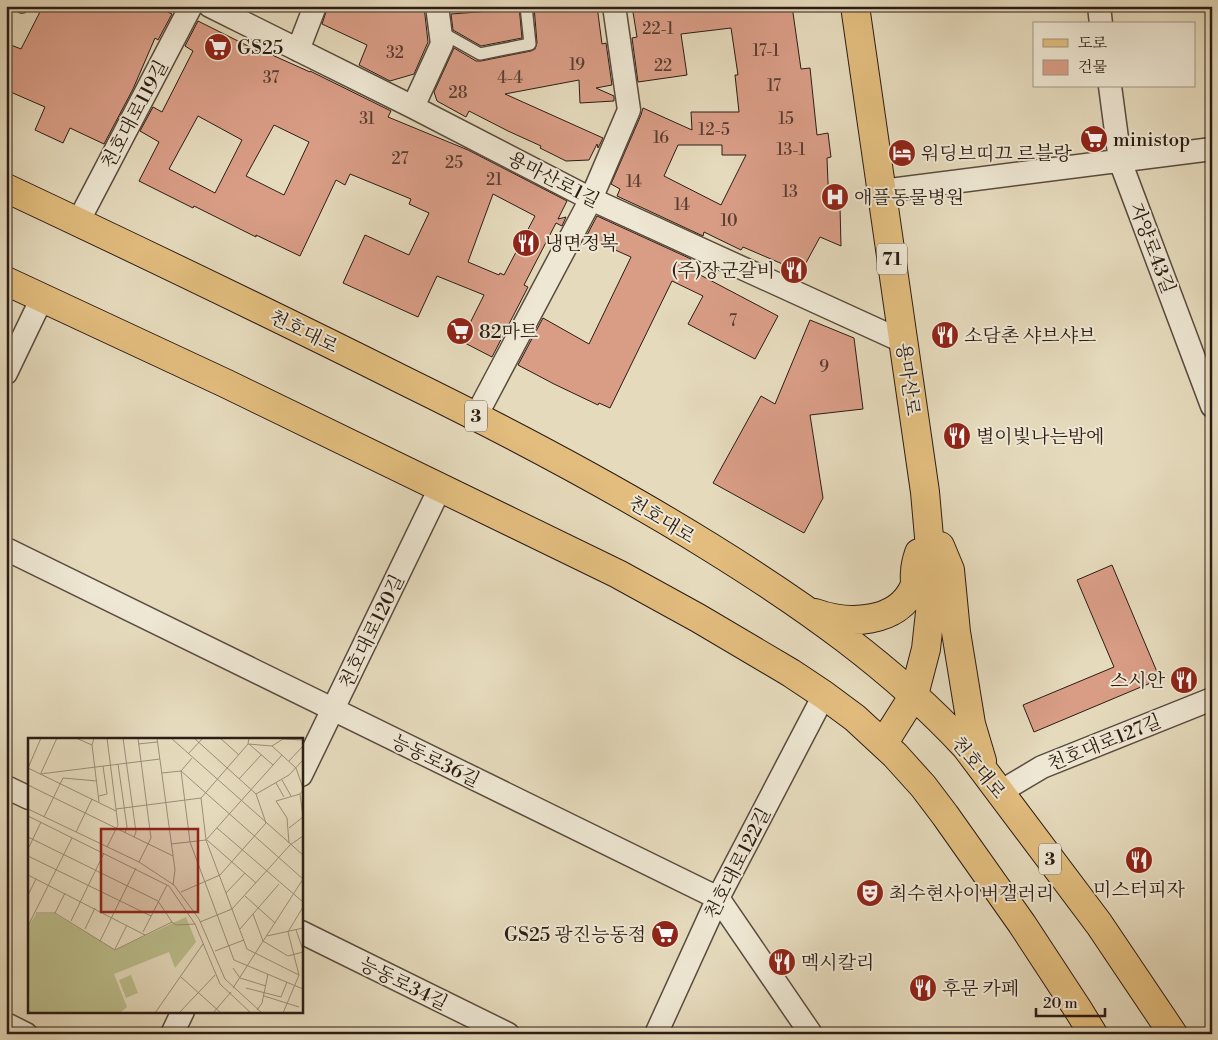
<svg xmlns="http://www.w3.org/2000/svg" width="1218" height="1040" font-family="'Libre Bodoni','Noto Serif KR',serif">
  <style>
    .building { fill: #d99d86; stroke: #2c1c14; fill-rule: evenodd }
    .lines { fill: none; stroke-linecap: round; stroke-linejoin: round }
    .lane-casing { stroke: #5a4c3e; stroke-width: 14 }
    .street-casing { stroke: #5a4c3e; stroke-width: 25 }
    .primary-casing { stroke: #2c1c14; stroke-width: 30 }
    .lane { stroke: #eee7d3; stroke-width: 11 }
    .street { stroke: #eee7d3; stroke-width: 22 }
    .primary { stroke: #e2bd7e; stroke-width: 28 }
    .labels { text-anchor: middle; stroke-width: 4; stroke-linejoin: round; paint-order: stroke }
    .number-label { font-size: 16px; fill: #573c30 }
    .shield { fill: #eee7d3; stroke: #66594d; stroke-width: 1 }
    .shield-label { font-size: 18px; font-weight: bold; fill: #2c1c14 }
    .poi-label { font-size: 19px; fill: #2c1c14; stroke: #eee7d3; text-anchor: start }
    .street-label { font-size: 19px; fill: #2c1c14; stroke: #eee7d3 }
    .inset-road { fill: none; stroke: #9b8e79; stroke-width: 1 }
    .view { fill: #8f2418; fill-opacity: 0.15; stroke: #8f2418; stroke-width: 2.5 }
    .inset-edge { fill: none; stroke: #2c1c14; stroke-width: 2.5 }
  </style>
  <rect width="100%" height="100%" fill="#e5dabc"/>
  <filter id="stains"><feTurbulence type="fractalNoise" baseFrequency=".004" numOctaves="4"/><feColorMatrix values="0 0 0 0 .2 0 0 0 0 .09 0 0 0 0 .02 0 0 0 .5 -.17"/></filter>
  <radialGradient id="worn" r=".72"><stop offset=".6" stop-color="#630" stop-opacity="0"/><stop offset="1" stop-color="#630" stop-opacity=".3"/></radialGradient>
  <path class="building" d="M 43,6 L 156,6 L 172,14 L 158,40 L 155,38 L 133,89 L 104,144 L 70,128 L 63,143 L 35,130 L 45,107 L 6,90 L 6,43 L 21,49 Z
    M 328,6 L 424,6 L 428,42 L 414,74 L 390,81 L 359,65 L 367,45 L 322,24 Z
    M 491,6 L 519,6 L 522,38 L 481,46 L 453,30 L 451,14 L 492,11 Z
    M 534,6 L 597,6 L 602,44 L 606,43 L 612,85 L 596,88 L 614,96 L 614,101 L 580,103 L 579,80 L 505,94 L 603,138 L 598,148 L 597,144 L 589,160 L 566,161 L 540,148 L 541,146 L 508,131 L 469,111 L 466,117 L 437,101 L 434,92 L 454,48 L 476,61 L 481,61 L 531,51 L 535,49 L 537,43 Z
    M 632,6 L 792,6 L 801,69 L 810,68 L 817,135 L 828,133 L 831,157 L 827,158 L 829,207 L 840,207 L 841,246 L 820,237 L 801,272 L 743,247 L 741,250 L 704,232 L 703,236 L 617,196 L 620,189 L 611,184 L 641,115 L 643,108 L 692,130 L 691,112 L 739,112 L 735,75 L 738,75 L 731,28 L 681,34 L 687,75 L 638,82 L 632,38 L 637,37 ZM 678,145 L 722,145 L 722,155 L 746,155 L 721,205 L 664,176 Z
    M 198,21 L 260,52 L 261,50 L 310,72 L 310,71 L 391,111 L 388,117 L 468,150 L 567,201 L 558,219 L 566,217 L 562,226 L 556,223 L 524,285 L 528,287 L 492,357 L 461,341 L 484,295 L 437,276 L 418,317 L 343,283 L 365,235 L 409,255 L 429,213 L 409,204 L 411,199 L 350,174 L 345,185 L 336,180 L 300,256 L 256,235 L 256,237 L 194,206 L 193,208 L 139,181 L 159,142 L 140,131 L 153,107 L 162,112 L 193,51 L 185,46 ZM 198,116 L 242,140 L 215,193 L 169,169 ZM 274,125 L 309,142 L 284,195 L 246,176 ZM 493,194 L 535,216 L 504,275 L 500,273 L 499,275 L 468,262 Z
    M 597,216 L 691,259 L 687,268 L 778,316 L 755,359 L 688,324 L 703,296 L 672,281 L 610,408 L 599,403 L 598,405 L 554,384 L 518,365 L 543,318 L 589,344 L 631,257 L 586,237 Z
    M 810,320 L 854,338 L 863,409 L 810,415 L 823,498 L 804,533 L 713,483 L 761,396 L 775,404 Z
    M 1112,565 L 1160,679 L 1034,732 L 1023,705 L 1114,667 L 1077,580 Z"/>
  <g class="lines">
    <g class="lane-casing">
      <path id="lane" d="M 22,7 L 23,6
        M 441,32 L 480,54 L 530,44 L 526,6"/>
    </g>
    <g class="street-casing">
      <path id="street" d="M 210,6 L 413,107 L 591,199 L 904,342
        M 1099,6 L 1101,24
        M 298,50 L 315,6
        M 1110,86 L 1120,161 L 1212,406
        M 413,107 L 442,44 L 437,6
        M 882,191 L 1212,149
        M 78,222 L 191,6
        M 6,373 L 42,298
        M 476,416 L 591,199 L 629,110 L 614,6
        M 6,549 L 718,898 L 811,1034
        M 301,775 L 440,488
        M 6,787 L 29,798
        M 1000,792 L 1042,767 L 1212,699
        M 301,932 L 508,1034
        M 6,1024 L 26,1034
        M 172,1034 L 183,1011
        M 656,1034 L 718,898 L 824,695"/>
    </g>
    <g class="primary-casing">
      <path id="primary" d="M 855,6 L 925,492 L 932,571 L 931,603 L 926,649 L 914,695 L 883,744
        M 6,188 C 140,251 273,315 405,381 C 509,432 612,486 710,547 C 802,604 892,667 966,747 L 1099,924 L 1173,1034
        M 6,281 L 227,384 L 618,574 L 698,618 L 791,673 L 824,695 L 855,718 L 895,755 L 923,786 L 945,815 L 1022,924 L 1079,1011 L 1093,1034
        M 940,546 L 950,570 L 956,632 L 971,724 L 982,761
        M 815,613 C 848,625 898,624 914,587 C 916,582 914,577 915,572 C 915,566 917,559 919,553"/>
    </g>
    <use href="#lane" class="lane"/>
    <use href="#street" class="street"/>
    <use href="#primary" class="primary"/>
  </g>
  <defs>
    <g id="supermarket-disc" transform="scale(1.4375)"><circle r="9.5" fill="#8f2418" stroke="#eee7d3"/><path d="M-6-5.5h2.5l.6 2H6L4.5 2H-2.5L-4.4-4H-6ZM-1.5 3.2a1.3 1.3 0 1 0 .1 0ZM3 3.2a1.3 1.3 0 1 0 .1 0Z" fill="#fff"/></g>
    <g id="hotel-disc" transform="scale(1.4375)"><circle r="9.5" fill="#8f2418" stroke="#eee7d3"/><path d="M-6-4.5h1.5V1H6V5H4.5V3h-9V5H-6ZM-4 0a1.8 1.8 0 1 1 3.6 0ZM.5 0V-2.5h3Q6-2.5 6 0Z" fill="#fff"/></g>
    <g id="hospital-disc" transform="scale(1.4375)"><circle r="9.5" fill="#8f2418" stroke="#eee7d3"/><path d="M-5-5h3v3.5h4V-5h3V5h-3V1.5h-4V5h-3Z" fill="#fff"/></g>
    <g id="restaurant-disc" transform="scale(1.4375)"><circle r="9.5" fill="#8f2418" stroke="#eee7d3"/><path d="M-5-6h1v4h1v-4h1v4h1v-4h1v5L-1.5 .5V6h-2V.5L-5-1ZM5-6V6H3V1.5H1.5Q1.5-4 5-6Z" fill="#fff"/></g>
    <g id="theatre-disc" transform="scale(1.4375)"><circle r="9.5" fill="#8f2418" stroke="#eee7d3"/><path d="M-5-5.5Q0-4 5-5.5V0Q5 5 0 6Q-5 5-5 0ZM-3.3-2.5H-1v1.5H-3.3ZM1-2.5H3.3v1.5H1ZM-2.8 1Q0 5.5 2.8 1Z" fill="#fff"/></g>
  </defs>
  <g fill-rule="evenodd">
    <use href="#supermarket-disc" x="218" y="47"/>
    <use href="#supermarket-disc" x="1094" y="139"/>
    <use href="#hotel-disc" x="902" y="153"/>
    <use href="#hospital-disc" x="835" y="197"/>
    <use href="#restaurant-disc" x="526" y="243"/>
    <use href="#restaurant-disc" x="794" y="270"/>
    <use href="#supermarket-disc" x="460" y="331"/>
    <use href="#restaurant-disc" x="945" y="335"/>
    <use href="#restaurant-disc" x="957" y="436"/>
    <use href="#restaurant-disc" x="1184" y="680"/>
    <use href="#restaurant-disc" x="1139" y="860"/>
    <use href="#theatre-disc" x="870" y="893"/>
    <use href="#supermarket-disc" x="665" y="934"/>
    <use href="#restaurant-disc" x="782" y="962"/>
    <use href="#restaurant-disc" x="923" y="988"/>
  </g>
  <g class="labels">
    <g class="number-label">
      <text x="658" y="34">22-1</text>
      <text x="766" y="56">17-1</text>
      <text x="395" y="58">32</text>
      <text x="577" y="70">19</text>
      <text x="663" y="71">22</text>
      <text x="271" y="83">37</text>
      <text x="510" y="83">4-4</text>
      <text x="774" y="91">17</text>
      <text x="458" y="98">28</text>
      <text x="367" y="124">31</text>
      <text x="786" y="124">15</text>
      <text x="714" y="135">12-5</text>
      <text x="661" y="143">16</text>
      <text x="791" y="155">13-1</text>
      <text x="400" y="164">27</text>
      <text x="454" y="168">25</text>
      <text x="494" y="185">21</text>
      <text x="634" y="187">14</text>
      <text x="790" y="197">13</text>
      <text x="682" y="210">14</text>
      <text x="729" y="226">10</text>
      <text x="733" y="326">7</text>
      <text x="824" y="372">9</text>
    </g>
    <g class="shield">
      <rect x="877" y="243.5" width="30" height="31" rx="4"/>
      <rect x="465" y="400.5" width="22" height="31" rx="4"/>
      <rect x="1039" y="843.5" width="22" height="31" rx="4"/>
    </g>
    <g class="shield-label">
      <text x="892" y="265">71</text>
      <text x="476" y="422">3</text>
      <text x="1050" y="865">3</text>
    </g>
    <g class="poi-label">
      <text x="237" y="54">GS25</text>
      <text x="1113" y="146">ministop</text>
      <text x="921" y="160">워딩브띠끄 르블랑</text>
      <text x="854" y="204">애플동물병원</text>
      <text x="545" y="250">냉면정복</text>
      <text x="775" y="277" text-anchor="end">(주)장군갈비</text>
      <text x="479" y="338">82마트</text>
      <text x="964" y="342">소담촌 샤브샤브</text>
      <text x="976" y="443">별이빛나는밤에</text>
      <text x="1165" y="687" text-anchor="end">스시안</text>
      <text x="1139" y="896" text-anchor="middle">미스터피자</text>
      <text x="889" y="900">최수현사이버갤러리</text>
      <text x="646" y="941" text-anchor="end">GS25 광진능동점</text>
      <text x="801" y="969">멕시칼리</text>
      <text x="942" y="995">후문 카페</text>
    </g>
    <g class="street-label">
      <text transform="translate(134 114) rotate(-62)" y="7">천호대로119길</text>
      <text transform="translate(554 179) rotate(27)" y="7">용마산로1길</text>
      <text transform="translate(1153 248) rotate(69)" y="7">자양로43길</text>
      <text transform="translate(304 331) rotate(26)" y="7">천호대로</text>
      <text transform="translate(909 379) rotate(82)" y="7">용마산로</text>
      <text transform="translate(662 519) rotate(31)" y="7">천호대로</text>
      <text transform="translate(371 631) rotate(-64)" y="7">천호대로120길</text>
      <text transform="translate(1104 742) rotate(-22)" y="7">천호대로127길</text>
      <text transform="translate(436 760) rotate(26)" y="7">능동로36길</text>
      <text transform="translate(979 767) rotate(51)" y="7">천호대로</text>
      <text transform="translate(737 863) rotate(-63)" y="7">천호대로122길</text>
      <text transform="translate(404 983) rotate(26)" y="7">능동로34길</text>
    </g>
  </g>
  <g transform="translate(28 738)">
    <rect width="275" height="275" fill="#e5dabc"/>
    <path d="M 8,176 L 27,176 L 87,212 L 158,179 L 168,204 L 147,230 L 141,214 L 86,236 L 99,269 L 92,275 L 0,275 L 0,189 ZM 103,237 L 110,255 L 98,260 L 91,242 Z" fill="#bbbe8c"/>
    <path class="inset-road" d="M 48,0 L 64,7M 66,0 L 64,7 L 71,64M 95,0 L 108,94 L 106,99M 110,0 L 123,100 L 111,124M 129,0 L 147,132 L 145,147M 143,0 L 275,117M 166,0 L 228,56M 192,0 L 211,17M 110,6 L 129,4M 220,6 L 244,8 L 255,1 L 275,2M 221,6 L 245,27M 244,8 L 268,30 L 275,50M 160,16 L 175,0M 261,23 L 275,8M 90,26 L 99,89 L 97,95M 0,30 L 88,73M 0,30 L 13,0M 153,33 L 162,104 L 206,222 L 275,251M 153,33 L 275,141M 13,35 L 29,0M 134,35 L 153,33 L 164,20M 12,36 L 132,21M 211,41 L 233,17M 254,42 L 263,58M 248,45 L 256,59M 0,47 L 145,118M 228,56 L 261,37 L 275,22M 71,58 L 79,56 L 75,28M 173,60 L 178,102 L 219,211 L 271,237M 0,71 L 111,124 L 146,147 L 171,181 L 197,241 L 234,275M 88,71 L 173,60 L 220,6 L 221,0M 0,78 L 141,148 L 167,186 L 192,246 L 223,275M 16,79 L 35,40 L 69,43M 189,90 L 275,164M 261,90 L 275,79 L 272,56M 48,94 L 64,61M 0,99 L 130,163 L 144,184M 179,102 L 228,145M 261,105 L 259,80 L 248,63 L 272,56 L 275,52M 143,106 L 178,102 L 254,17M 79,109 L 90,87 L 79,0M 0,111 L 13,84M 0,118 L 123,178M 0,137 L 117,197M 153,154 L 192,137 L 238,85 L 228,56M 198,155 L 217,135M 0,157 L 8,141M 217,158 L 247,185M 8,175 L 27,175 L 87,212 L 144,184M 27,175 L 37,155M 225,176 L 235,203 L 260,218 L 275,214M 43,183 L 76,115M 144,184 L 148,187 L 167,186M 172,184 L 204,171 L 262,107 L 275,98M 0,188 L 44,100M 57,191 L 67,170M 212,191 L 251,146M 268,192 L 275,212M 115,194 L 139,147M 239,198 L 275,190M 72,203 L 108,130M 87,211 L 99,187M 187,213 L 216,202M 205,230 L 212,240 L 238,248M 153,239 L 193,275M 205,250 L 275,141M 218,250 L 253,259M 236,258 L 271,269M 253,259 L 259,244M 229,272 L 234,265 L 240,236M 127,275 L 175,206M 151,275 L 187,237M 185,275 L 203,254M 255,275 L 271,237 L 260,194 L 275,169"/>
    <path class="view" d="M 73,91 L 170,91 L 170,174 L 73,174 Z"/>
    <rect width="275" height="275" class="inset-edge"/>
  </g>
  <rect width="1218" height="1040" fill="none" stroke="#e5dabc" stroke-width="25"/>
  <rect x="8" y="8" width="1203" height="1025" fill="none" stroke="#2c1c14" stroke-width="2.5"/>
  <rect x="12" y="12" width="1193" height="1015" fill="none" stroke="#2c1c14"/>
  <rect x="1033" y="22" width="162" height="65" fill="#eee7d3" stroke="#a09687"/>
  <rect x="1043" y="39" width="25" height="8" fill="#e2bd7e" stroke="#a09687"/>
  <text x="1078" y="48" font-size="15" fill="#2c1c14">도로</text>
  <rect x="1043" y="60" width="25" height="15" fill="#d99d86" stroke="#a09687"/>
  <text x="1078" y="72" font-size="15" fill="#2c1c14">건물</text>
  <path d="M1036 1008v8h69v-8" fill="none" stroke="#2c1c14" stroke-width="2.5"/>
  <text x="1043" y="1008" font-size="15" fill="#2c1c14" stroke="#eee7d3" stroke-width="4" paint-order="stroke">20 m</text>
  <rect width="100%" height="100%" filter="url(#stains)"/>
  <rect width="100%" height="100%" fill="url(#worn)"/>
</svg>
